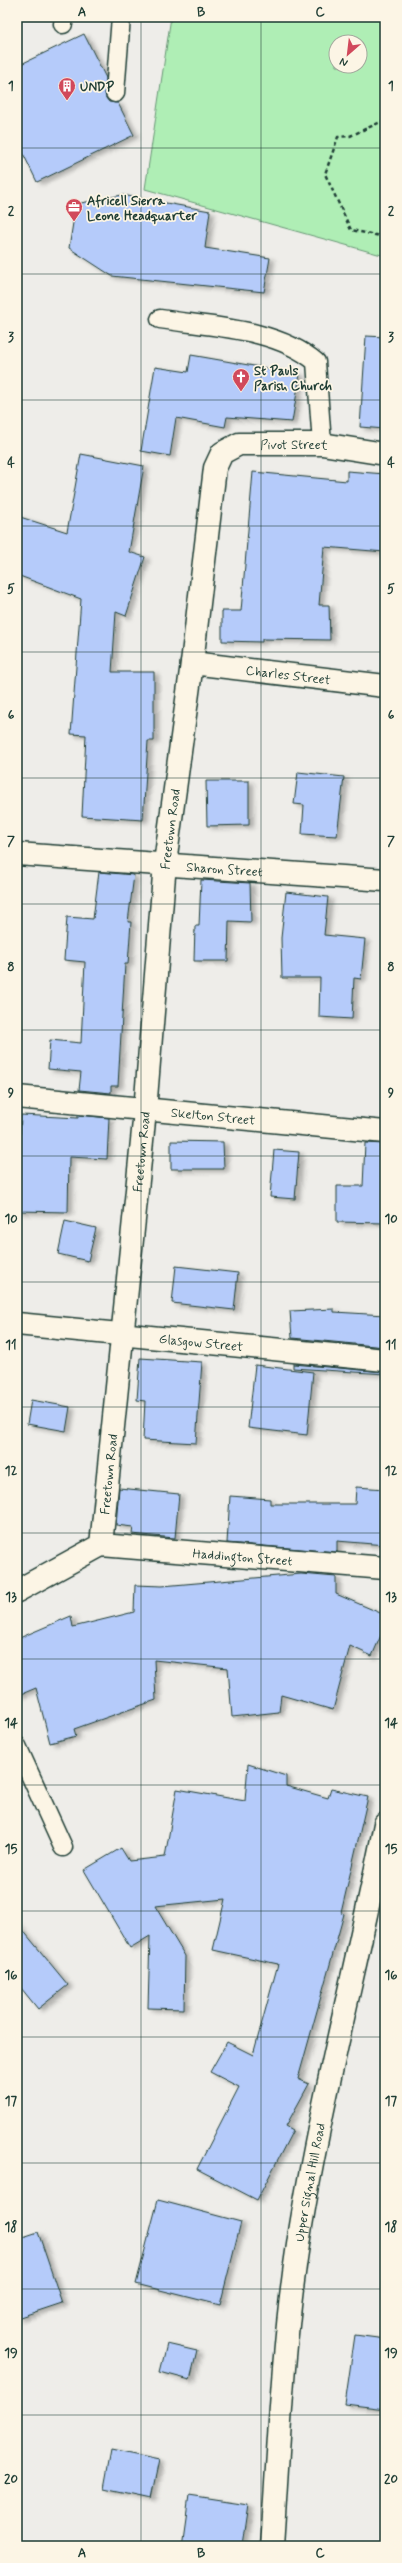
<svg xmlns="http://www.w3.org/2000/svg" width="402" height="2563" font-family="Mynerve,sans-serif">
  <style>
    .green { fill: #afeeb5; stroke: #679674; fill-rule: evenodd }
    .building { fill: #b5cbfa; stroke: #1f3d34; filter: url(#shadow) }
    .lines { fill: none; stroke-linecap: round; stroke-linejoin: round }
    .service-casing { stroke: #1f3d34; stroke-width: 21 }
    .minor-casing { stroke: #1f3d34; stroke-width: 25 }
    .tertiary-casing { stroke: #1f3d34; stroke-width: 25 }
    .path { stroke: #1f3d34; stroke-width: 2.5; stroke-dasharray: 4 3; stroke-linecap: butt }
    .service { stroke: #fcf5e5; stroke-width: 18 }
    .minor { stroke: #fcf5e5; stroke-width: 22 }
    .tertiary { stroke: #fcf5e5; stroke-width: 22 }
    .grid { fill: none; stroke: #1f3d34; stroke-width: 1; stroke-opacity: 0.55 }
    .labels { text-anchor: middle; stroke-width: 3.5; stroke-linejoin: round; paint-order: stroke }
    .poi-label { font-size: 13px; font-weight: bold; fill: #1f3d34; stroke: #fcf5e5; text-anchor: start }
    .street-label { font-size: 13px; fill: #1f3d34; stroke: #fcf5e5 }
    .neatline { fill: none; stroke: #1f3d34; stroke-width: 1.5 }
    .grid-label { font-size: 13px; text-anchor: middle; font-weight: bold; fill: #1f3d34 }
  </style>
  <defs>
    <filter id="shadow"><feDropShadow dx="4.5" dy="2.5" stdDeviation="2" flood-color="#0004"/></filter>
  </defs>
  <rect width="100%" height="100%" fill="#eeede9"/>
  <filter id="ink" filterUnits="userSpaceOnUse"><feTurbulence type="fractalNoise" baseFrequency=".025" numOctaves="2"/><feDisplacementMap in="SourceGraphic" scale="8" xChannelSelector="R" yChannelSelector="G"/><feConvolveMatrix kernelMatrix="1 2 1 2 8 2 1 2 1" color-interpolation-filters="sRGB"/></filter>
  <g filter="url(#ink)">
    <path class="green" d="M 171,17 L 385,17 L 385,256 L 145,189 ZM 336,42 L 360,42 L 360,66 L 336,66 Z"/>
    <path class="building" d="M 84,34 L 106,78 L 106,98 L 109,102 L 118,103 L 134,135 L 37,182 L 17,141 L 17,66 Z
      M 122,195 L 210,211 L 205,248 L 270,258 L 264,292 L 112,276 L 69,248 L 76,204 Z
      M 366,336 L 385,337 L 385,429 L 360,427 Z
      M 191,355 L 300,374 L 292,422 L 227,417 L 225,427 L 176,418 L 170,456 L 141,451 L 155,367 L 188,372 Z
      M 81,454 L 144,466 L 129,552 L 145,557 L 126,616 L 116,612 L 112,672 L 154,672 L 154,741 L 148,741 L 143,820 L 82,816 L 86,735 L 71,734 L 81,599 L 17,575 L 17,516 L 67,532 Z
      M 347,471 L 385,474 L 385,552 L 324,547 L 319,605 L 329,605 L 330,640 L 262,639 L 262,642 L 222,641 L 222,611 L 241,611 L 253,472 L 347,481 Z
      M 298,772 L 344,777 L 337,836 L 302,834 L 304,805 L 294,804 Z
      M 206,781 L 249,781 L 249,825 L 207,826 Z
      M 99,872 L 134,875 L 128,922 L 131,922 L 128,964 L 125,964 L 118,1086 L 111,1086 L 111,1093 L 79,1090 L 81,1072 L 48,1069 L 50,1040 L 81,1043 L 85,962 L 64,960 L 67,917 L 93,919 Z
      M 201,880 L 250,883 L 251,922 L 229,921 L 228,961 L 194,961 L 195,926 L 199,926 Z
      M 286,892 L 328,897 L 324,935 L 365,939 L 361,979 L 354,978 L 352,1019 L 319,1017 L 320,978 L 282,978 L 281,938 Z
      M 21,1115 L 78,1118 L 78,1115 L 109,1118 L 107,1159 L 69,1157 L 68,1212 L 17,1211 Z
      M 171,1141 L 223,1142 L 224,1169 L 171,1169 Z
      M 365,1143 L 385,1144 L 385,1223 L 337,1222 L 337,1186 L 363,1186 Z
      M 274,1150 L 299,1152 L 295,1199 L 270,1197 Z
      M 65,1221 L 96,1228 L 88,1261 L 58,1254 Z
      M 176,1266 L 238,1273 L 234,1310 L 172,1303 Z
      M 334,1309 L 334,1312 L 385,1315 L 385,1347 L 292,1338 L 290,1311 Z
      M 140,1358 L 202,1362 L 196,1443 L 143,1440 L 145,1401 L 137,1400 Z
      M 293,1364 L 385,1372 L 385,1374 L 293,1368 Z
      M 255,1365 L 313,1372 L 307,1435 L 248,1428 Z
      M 31,1400 L 70,1407 L 66,1431 L 27,1424 Z
      M 356,1487 L 385,1489 L 385,1545 L 337,1541 L 337,1552 L 227,1543 L 230,1496 L 270,1499 L 270,1504 L 355,1504 Z
      M 119,1488 L 179,1494 L 175,1538 L 132,1534 L 133,1527 L 116,1525 Z
      M 301,1574 L 336,1577 L 336,1594 L 385,1615 L 385,1626 L 372,1656 L 350,1646 L 333,1710 L 281,1695 L 279,1712 L 232,1717 L 228,1668 L 154,1660 L 156,1700 L 74,1729 L 76,1736 L 50,1743 L 36,1688 L 17,1696 L 17,1639 L 71,1616 L 73,1627 L 134,1612 L 135,1585 L 162,1586 Z
      M 248,1764 L 286,1776 L 286,1786 L 328,1798 L 331,1789 L 368,1797 L 341,1913 L 344,1914 L 298,2079 L 309,2084 L 286,2126 L 293,2130 L 257,2200 L 197,2169 L 239,2087 L 210,2072 L 227,2042 L 253,2055 L 278,1964 L 213,1950 L 225,1899 L 155,1906 L 185,1956 L 184,2009 L 148,2008 L 150,1936 L 130,1948 L 84,1870 L 121,1848 L 129,1861 L 165,1857 L 177,1789 L 245,1801 Z
      M 17,1923 L 68,1985 L 38,2009 L 17,1983 Z
      M 158,2200 L 241,2222 L 220,2305 L 136,2284 Z
      M 38,2232 L 62,2303 L 17,2318 L 17,2239 Z
      M 355,2335 L 385,2339 L 385,2409 L 345,2404 Z
      M 167,2344 L 197,2351 L 190,2380 L 160,2372 Z
      M 111,2450 L 159,2460 L 151,2498 L 104,2488 Z
      M 189,2496 L 248,2505 L 242,2546 L 182,2546 Z"/>
    <g class="lines">
      <g class="service-casing">
        <path id="service" d="M 63,24 L 64,17
          M 115,93 L 121,17
          M 160,319 C 211,327 276,328 316,362 L 322,444
          M 17,1746 L 63,1847"/>
      </g>
      <g class="minor-casing">
        <g id="minor">
          <path id="s1" d="M 192,663 L 385,686"/>
          <path id="s2" d="M 17,854 L 385,880"/>
          <path id="s3" d="M 17,1097 L 385,1132"/>
          <path id="s4" d="M 17,1324 L 385,1360"/>
          <path id="s5" d="M 101,1545 L 385,1568"/>
          <path id="s6" d="M 272,2546 C 279,2443 283,2340 299,2238 C 321,2099 358,1962 385,1824"/>
        </g>
      </g>
      <g class="tertiary-casing">
        <g id="tertiary">
          <path id="s7" d="M 17,1591 L 101,1545 L 145,1111 L 165,863 L 192,663 L 215,468 L 222,453 L 239,444 L 322,444 L 385,454"/>
        </g>
      </g>
      <path class="path" d="M 385,120 L 350,136 L 338,137 L 325,174 L 351,230 L 385,237"/>
      <use href="#service" class="service"/>
      <use href="#minor" class="minor"/>
      <use href="#tertiary" class="tertiary"/>
    </g>
  </g>
  <path class="grid" d="M 141,17 L 141,2546M 261,17 L 261,2546M 17,148 L 385,148M 17,274 L 385,274M 17,400 L 385,400M 17,526 L 385,526M 17,652 L 385,652M 17,778 L 385,778M 17,904 L 385,904M 17,1030 L 385,1030M 17,1156 L 385,1156M 17,1282 L 385,1282M 17,1407 L 385,1407M 17,1533 L 385,1533M 17,1659 L 385,1659M 17,1785 L 385,1785M 17,1911 L 385,1911M 17,2037 L 385,2037M 17,2163 L 385,2163M 17,2289 L 385,2289M 17,2415 L 385,2415"/>
  <defs>
    <g id="building-pin" transform="scale(0.9)"><path d="M0 17L-7.5 6A9.5 9.5 0 1 1 7.5 6Z" fill="#d1495b" stroke="#fcf5e5"/><path d="M-4-6H4V6H1V3H-1V6H-4ZM-2.5-4.3h1.7v1.8h-1.7ZM.8-4.3h1.7v1.8H.8ZM-2.5-1h1.7V.8h-1.7ZM.8-1h1.7V.8H.8Z" fill="#fff"/></g>
    <g id="office-pin" transform="scale(0.9)"><path d="M0 17L-7.5 6A9.5 9.5 0 1 1 7.5 6Z" fill="#d1495b" stroke="#fcf5e5"/><path d="M-6-3h4V-5.5h4V-3h4V5H-6ZM-1-4.5V-3h2v-1.5ZM-6 0V1H6V0Z" fill="#fff"/></g>
    <g id="church-pin" transform="scale(0.9)"><path d="M0 17L-7.5 6A9.5 9.5 0 1 1 7.5 6Z" fill="#d1495b" stroke="#fcf5e5"/><path d="M-1.2-6h2.4v3.5h3.3v2.4h-3.3V6h-2.4V-.1h-3.3v-2.4h3.3Z" fill="#fff"/></g>
  </defs>
  <g fill-rule="evenodd">
    <use href="#building-pin" x="67" y="86"/>
    <use href="#office-pin" x="74" y="207"/>
    <use href="#church-pin" x="241" y="377"/>
  </g>
  <g class="labels">
    <g class="poi-label">
      <text x="80" y="91">UNDP</text>
      <text x="87" y="205">Africell Sierra<tspan x="87" dy="15">Leone Headquarter</tspan></text>
      <text x="254" y="375">St Pauls<tspan x="254" dy="15">Parish Church</tspan></text>
    </g>
    <g class="street-label">
      <text dy="5" stroke="none"><textPath href="#s7" startOffset="1270">Pivot Street</textPath></text>
      <text dy="5" stroke="none"><textPath href="#s1" startOffset="97">Charles Street</textPath></text>
      <text dy="5" stroke="none"><textPath href="#s7" startOffset="815">Freetown Road</textPath></text>
      <text dy="5" stroke="none"><textPath href="#s2" startOffset="208">Sharon Street</textPath></text>
      <text dy="5" stroke="none"><textPath href="#s3" startOffset="197">Skelton Street</textPath></text>
      <text dy="5" stroke="none"><textPath href="#s7" startOffset="491">Freetown Road</textPath></text>
      <text dy="5" stroke="none"><textPath href="#s4" startOffset="185">Glasgow Street</textPath></text>
      <text dy="5" stroke="none"><textPath href="#s7" startOffset="167">Freetown Road</textPath></text>
      <text dy="5" stroke="none"><textPath href="#s5" startOffset="142">Haddington Street</textPath></text>
      <text dy="5" stroke="none"><textPath href="#s6" startOffset="366">Upper Signal Hill Road</textPath></text>
    </g>
  </g>
  <rect width="402" height="2563" fill="none" stroke="#fcf5e5" stroke-width="44"/>
  <g transform="translate(348 54) rotate(208)"><circle r="19" fill="#fcf5e5" stroke="#a4ab9e"/>
  <path d="M0-3L7 15L0 10L-7 15Z" fill="#d1495b"/>
  <text y="-6" font-size="11" font-weight="bold" text-anchor="middle" fill="#1f3d34">N</text>
  </g>
  <rect x="22" y="22" width="358" height="2519" class="neatline"/>
  <g class="grid-label">
    <text x="82" y="16">A</text>
    <text x="201" y="16">B</text>
    <text x="320" y="16">C</text>
    <text x="11" y="90">1</text>
    <text x="391" y="90">1</text>
    <text x="11" y="215">2</text>
    <text x="391" y="215">2</text>
    <text x="11" y="341">3</text>
    <text x="391" y="341">3</text>
    <text x="11" y="467">4</text>
    <text x="391" y="467">4</text>
    <text x="11" y="593">5</text>
    <text x="391" y="593">5</text>
    <text x="11" y="719">6</text>
    <text x="391" y="719">6</text>
    <text x="11" y="845">7</text>
    <text x="391" y="845">7</text>
    <text x="11" y="971">8</text>
    <text x="391" y="971">8</text>
    <text x="11" y="1097">9</text>
    <text x="391" y="1097">9</text>
    <text x="11" y="1223">10</text>
    <text x="391" y="1223">10</text>
    <text x="11" y="1349">11</text>
    <text x="391" y="1349">11</text>
    <text x="11" y="1475">12</text>
    <text x="391" y="1475">12</text>
    <text x="11" y="1601">13</text>
    <text x="391" y="1601">13</text>
    <text x="11" y="1727">14</text>
    <text x="391" y="1727">14</text>
    <text x="11" y="1853">15</text>
    <text x="391" y="1853">15</text>
    <text x="11" y="1979">16</text>
    <text x="391" y="1979">16</text>
    <text x="11" y="2105">17</text>
    <text x="391" y="2105">17</text>
    <text x="11" y="2231">18</text>
    <text x="391" y="2231">18</text>
    <text x="11" y="2357">19</text>
    <text x="391" y="2357">19</text>
    <text x="11" y="2483">20</text>
    <text x="391" y="2483">20</text>
    <text x="82" y="2557">A</text>
    <text x="201" y="2557">B</text>
    <text x="320" y="2557">C</text>
  </g>
</svg>
